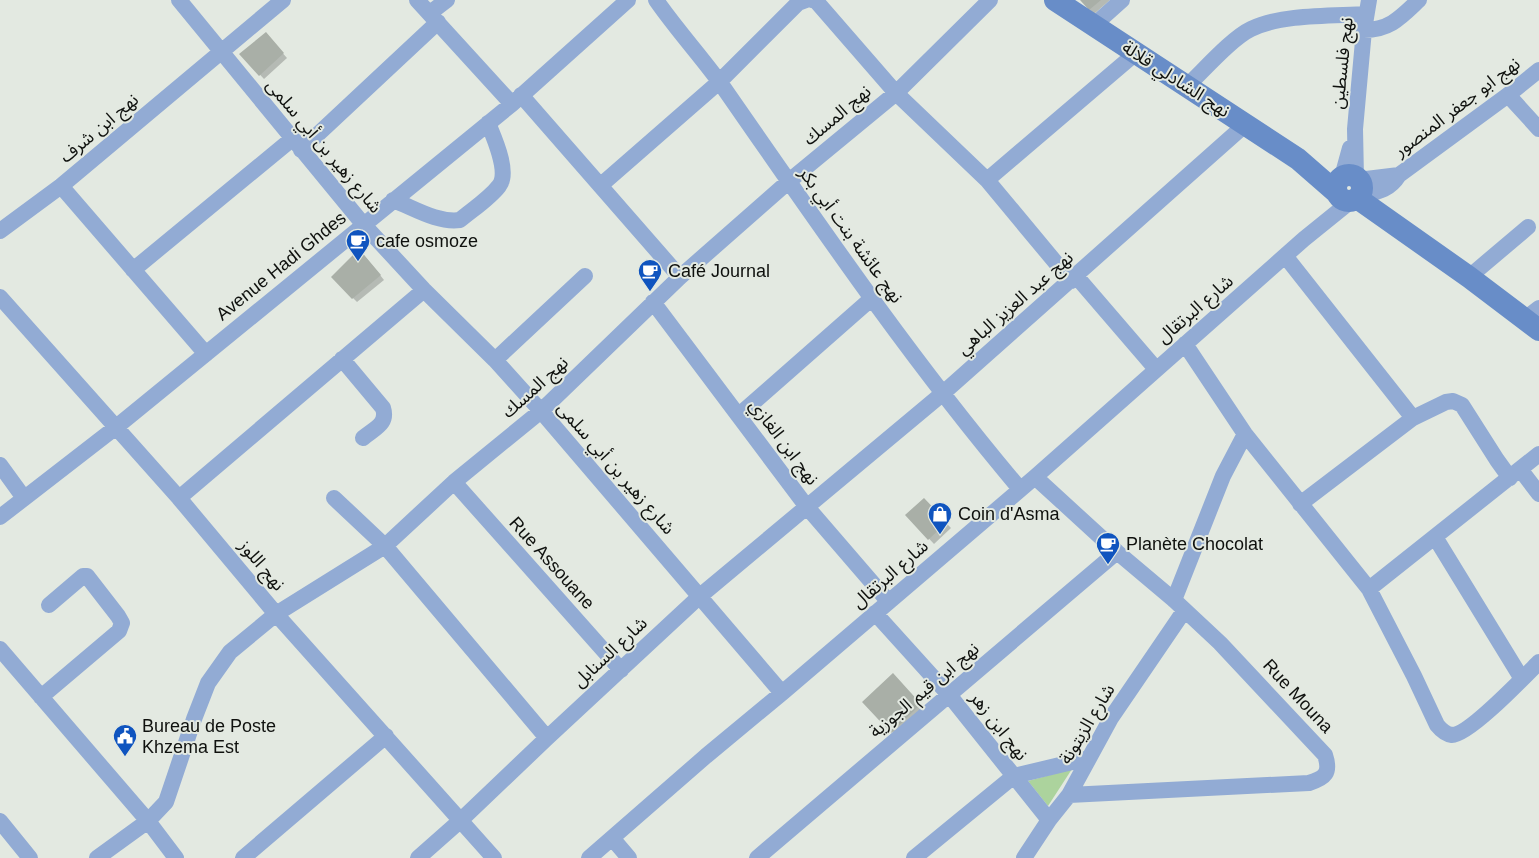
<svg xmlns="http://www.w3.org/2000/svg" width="1539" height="858" font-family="Arial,'Noto Sans Arabic',sans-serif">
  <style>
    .green { fill: #acd39d }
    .shadow { fill: #0003 }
    .building { fill: #a9afa7 }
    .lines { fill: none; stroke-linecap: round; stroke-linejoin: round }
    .street { stroke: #92abd4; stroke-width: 16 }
    .secondary { stroke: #688dc8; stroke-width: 22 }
    .labels { text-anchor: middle; stroke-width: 4; stroke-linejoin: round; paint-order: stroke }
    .street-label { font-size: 18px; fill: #0f110e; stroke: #e3e9e1 }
    .poi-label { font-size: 18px; fill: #0f110e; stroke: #e3e9e1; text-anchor: start }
  </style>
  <rect width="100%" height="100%" fill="#e3e9e1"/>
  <path class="green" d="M 1072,769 L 1048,806 L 1028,781 Z"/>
  <path class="shadow" d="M 1081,0 L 1110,0 L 1094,14 Z
    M 270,39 L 287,58 L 264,79 L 241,54 Z
    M 364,255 L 384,280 L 357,302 L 332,277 Z
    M 924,500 L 951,528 L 934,544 L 907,515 Z
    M 893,675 L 925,709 L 896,736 L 864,702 Z"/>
  <path class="building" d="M 1080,0 L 1101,0 L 1089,10 Z
    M 266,32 L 284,53 L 259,76 L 239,54 Z
    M 359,249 L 381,275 L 352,299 L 331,277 Z
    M 924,498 L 947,522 L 928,540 L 905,515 Z
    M 893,673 L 921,704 L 891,733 L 862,702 Z"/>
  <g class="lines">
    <path class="street" d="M 179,0 L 363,224 L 424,290 L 495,360 L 541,411 L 782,693
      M 417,0 L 512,104
      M 656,0 C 676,29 700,55 721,84 C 817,222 911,360 1020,489
      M 812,0 L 816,1 L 896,93 L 987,180 L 1071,281
      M 430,13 L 447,0
      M 1093,26 L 1122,0
      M 1364,30 C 1390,30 1401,17 1419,0
      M 1187,86 C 1204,70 1232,38 1251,29 C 1281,14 1332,16 1366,14
      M 521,95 L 680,277
      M 1508,95 L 1539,129
      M 301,150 L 438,22
      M 1342,177 L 1350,148
      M 1356,178 L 1355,129 L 1364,30 L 1369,0
      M 987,180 L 1136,53
      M 1358,180 L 1399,175
      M 601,185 L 719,82 L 798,3 L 806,0
      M 61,186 L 206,354
      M 1359,196 C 1377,192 1389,191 1399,175 L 1508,95 L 1539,70
      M 393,200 C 414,208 437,223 460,220 C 473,209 489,199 499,186 C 510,172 494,138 488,123
      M 0,231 L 61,186 L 283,0
      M 1286,257 L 1413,418
      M 133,270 L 292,139
      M 1076,276 L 1156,369
      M 1469,277 L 1528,227
      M 0,297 L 179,498 L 276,614 L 494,858
      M 653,302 L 807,507 L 888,601
      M 1525,319 L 1539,308
      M 1185,344 L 1245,434 L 1369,589 L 1414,676 L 1437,725 C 1441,730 1445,734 1452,735 C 1469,735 1525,676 1539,662
      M 342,359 L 383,408 C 388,424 375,428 363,438
      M 495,360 L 585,276
      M 739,415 L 871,299
      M 0,465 L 24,498
      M 1520,469 L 1539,494
      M 1035,477 L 1117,552 L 1174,600 L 1220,643 L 1325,755 C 1331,773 1325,778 1309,783 L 1069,795
      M 454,482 L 621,670
      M 179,498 L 424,290
      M 334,498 L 385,546 L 547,738
      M 1300,504 L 1413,418 L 1446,402 L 1453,401 L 1462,405 L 1497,460 L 1510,478
      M 0,517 L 115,428 L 512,104 L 628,0
      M 1435,537 L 1522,679
      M 1369,589 L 1539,454
      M 1174,600 L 1223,476 L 1245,434
      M 875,613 L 950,696 L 1049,820
      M 0,649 L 148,821 L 176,858
      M 41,697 L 119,631 L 122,623 L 118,616 L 87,576 L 83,576 L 49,605
      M 0,821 L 30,858
      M 612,838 L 629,858
      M 97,858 L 148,821 L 166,802 L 194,719 L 208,683 L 230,652 L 276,614 L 385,546 L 454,482 L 541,411 L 680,277 L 788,182 L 896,93 L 990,0
      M 243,858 L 386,736
      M 418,858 L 461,820 L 547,738 L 700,596 L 942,394 L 1246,124
      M 589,858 L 706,756 L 782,693 L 1035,477 L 1304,239 L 1351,201
      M 757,858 L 1117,552
      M 914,858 L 1014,776 L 1089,758
      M 1024,858 L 1049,820 L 1069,795 L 1111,718 L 1184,611"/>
    <path class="secondary" d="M 1055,0 L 1298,159 L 1337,193
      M1336 188a13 13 0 1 1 26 0a13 13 0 1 1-26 0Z
      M 1357,198 L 1469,277 L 1539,330"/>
  </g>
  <defs>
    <g id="cafe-pin" transform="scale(1.25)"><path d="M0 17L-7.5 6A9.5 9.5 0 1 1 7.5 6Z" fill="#0f54bf" stroke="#e3e9e1"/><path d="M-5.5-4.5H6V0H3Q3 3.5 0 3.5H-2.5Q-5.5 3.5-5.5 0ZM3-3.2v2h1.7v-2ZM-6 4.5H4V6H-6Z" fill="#fff"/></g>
    <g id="shop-pin" transform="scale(1.25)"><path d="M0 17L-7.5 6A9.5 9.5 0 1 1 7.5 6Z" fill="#0f54bf" stroke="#e3e9e1"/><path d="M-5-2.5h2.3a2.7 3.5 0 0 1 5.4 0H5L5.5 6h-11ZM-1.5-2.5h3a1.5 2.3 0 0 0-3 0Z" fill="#fff"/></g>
    <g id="civic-pin" transform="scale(1.25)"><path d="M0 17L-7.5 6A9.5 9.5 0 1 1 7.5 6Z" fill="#0f54bf" stroke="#e3e9e1"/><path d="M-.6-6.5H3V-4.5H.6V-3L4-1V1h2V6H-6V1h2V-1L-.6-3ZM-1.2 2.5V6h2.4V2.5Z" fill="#fff"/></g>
  </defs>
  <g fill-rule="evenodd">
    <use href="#cafe-pin" x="358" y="241"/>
    <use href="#cafe-pin" x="650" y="271"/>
    <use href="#shop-pin" x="940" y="514"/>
    <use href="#cafe-pin" x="1108" y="544"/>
    <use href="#civic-pin" x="125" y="736"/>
  </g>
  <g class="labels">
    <g class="street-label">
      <text transform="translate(1342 63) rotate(-84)" y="6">نهج فلسطين</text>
      <text transform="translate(1176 79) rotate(33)" y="6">نهج الشادلي قلالة</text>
      <text transform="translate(1457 107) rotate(-37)" y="6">نهج ابو جعفر المنصور</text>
      <text transform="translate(837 115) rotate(-40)" y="6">نهج المسك</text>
      <text transform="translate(99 128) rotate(-40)" y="6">نهج ابن شرف</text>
      <text transform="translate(324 146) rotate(50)" y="6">شارع زهير بن أبي سلمى</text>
      <text transform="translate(851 235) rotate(54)" y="6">نهج عائشة بنت أبي بكر</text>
      <text transform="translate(281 266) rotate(-39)" y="6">Avenue Hadi Ghdes</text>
      <text transform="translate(1015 303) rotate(-41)" y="6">نهج عبد العزيز الباهي</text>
      <text transform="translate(1195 309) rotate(-41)" y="6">شارع البرتقال</text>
      <text transform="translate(535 387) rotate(-42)" y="6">نهج المسك</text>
      <text transform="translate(784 442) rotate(53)" y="6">نهج ابن الغازي</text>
      <text transform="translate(616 468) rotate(49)" y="6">شارع زهير بن أبي سلمى</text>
      <text transform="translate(552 563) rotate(48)" y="6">Rue Assouane</text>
      <text transform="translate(262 565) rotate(50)" y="6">نهج اللوز</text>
      <text transform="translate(890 574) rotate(-41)" y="6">شارع البرتقال</text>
      <text transform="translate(610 652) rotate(-43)" y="6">شارع السنابل</text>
      <text transform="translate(924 690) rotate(-40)" y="6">نهج ابن قيم الجوزية</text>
      <text transform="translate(1298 696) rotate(47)" y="6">Rue Mouna</text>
      <text transform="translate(1087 724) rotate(-59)" y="6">شارع الزيتونة</text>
      <text transform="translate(999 726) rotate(52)" y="6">نهج ابن زهر</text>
    </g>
    <g class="poi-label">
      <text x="376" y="247">cafe osmoze</text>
      <text x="668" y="277">Café Journal</text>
      <text x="958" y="520">Coin d'Asma</text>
      <text x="1126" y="550">Planète Chocolat</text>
      <text x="142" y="732">Bureau de Poste<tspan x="142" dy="21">Khzema Est</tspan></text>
    </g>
  </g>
</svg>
